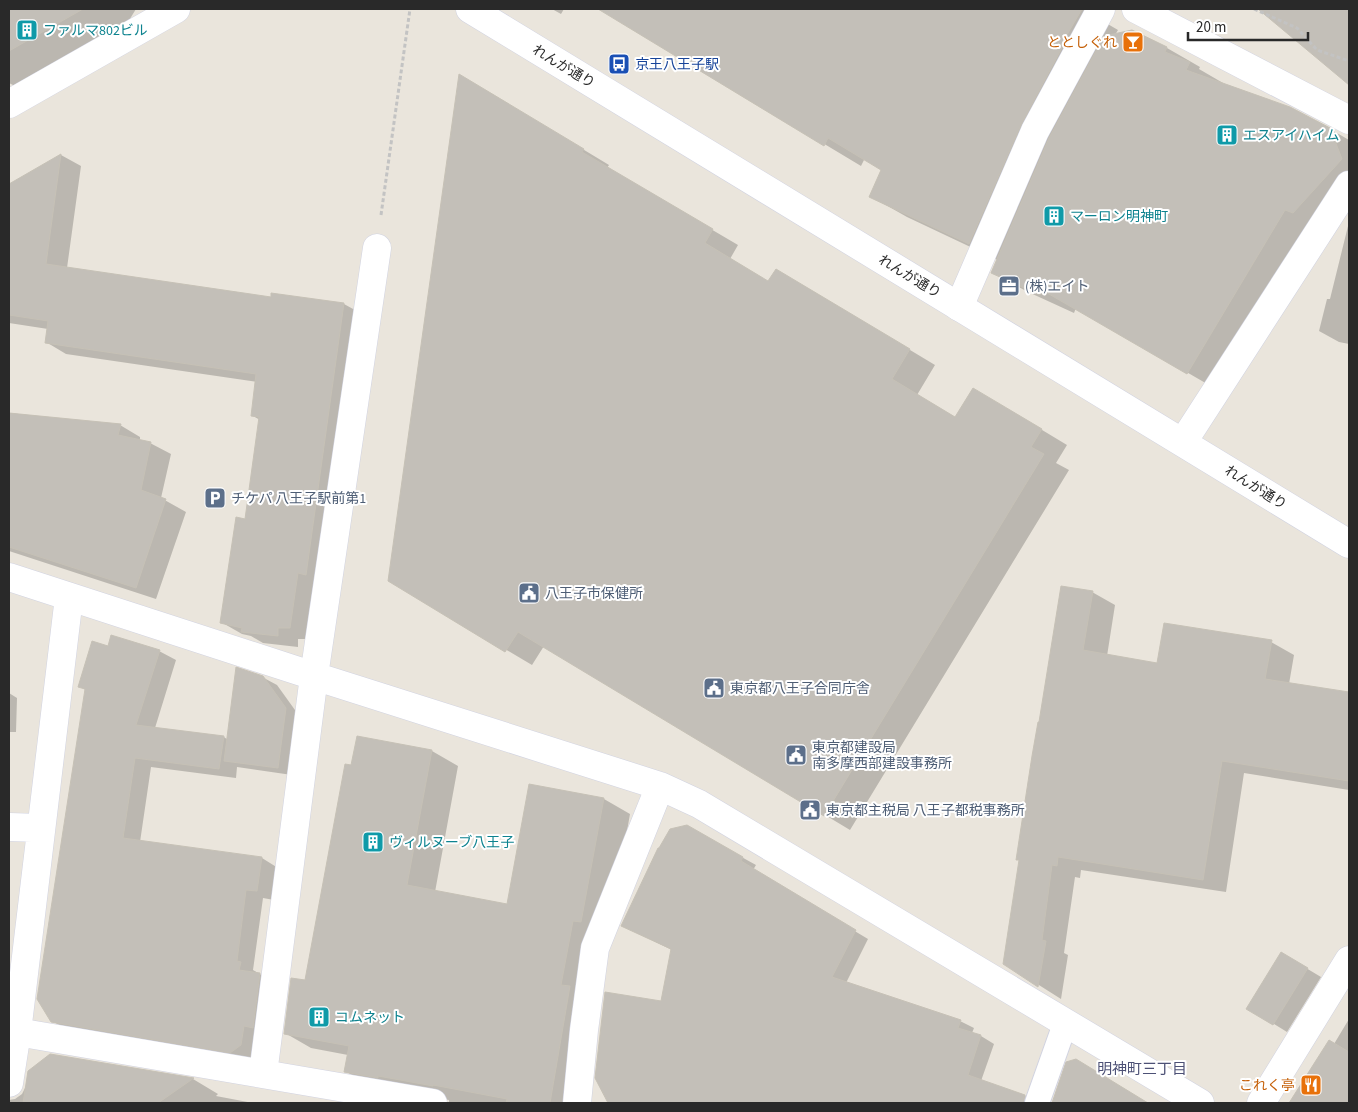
<svg xmlns="http://www.w3.org/2000/svg" width="1358" height="1112" font-family="'Source Sans 3','Noto Sans JP',sans-serif">
  <style>
    .shadow { fill: #0003 }
    .building { fill: #c3bfb8; stroke: #c6c1b6 }
    .lines { fill: none; stroke-linecap: round; stroke-linejoin: round }
    .service-casing { stroke: #d1d3e1; stroke-width: 26 }
    .minor-casing { stroke: #d1d3e1; stroke-width: 29 }
    .tertiary-casing { stroke: #d1d3e1; stroke-width: 29 }
    .path { stroke: #c3c3c3; stroke-width: 3; stroke-dasharray: 4 2.5; stroke-linecap: butt }
    .service { stroke: #fff; stroke-width: 24 }
    .minor { stroke: #fff; stroke-width: 28 }
    .tertiary { stroke: #fff; stroke-width: 28 }
    .labels { text-anchor: middle; stroke-width: 4; stroke-linejoin: round; paint-order: stroke }
    .culture-label { font-size: 14px; fill: #0d838f; stroke: #fff; text-anchor: start }
    .food-label { font-size: 14px; fill: #c56008; stroke: #fff; text-anchor: end }
    .transit-label { font-size: 14px; fill: #164399; stroke: #fff; text-anchor: start }
    .street-label { font-size: 14px; fill: #292929; stroke: #fff }
    .service-label { font-size: 14px; fill: #4e5e75; stroke: #fff; text-anchor: start }
    .neighbourhood-label { font-size: 15px; fill: #4d5176; stroke: #fff }
  </style>
  <rect width="100%" height="100%" fill="#eae5dc"/>
  <path class="shadow" d="M 9,9 L 136,9 L 128,22 L 15,86 L 9,83 Z
    M 552,9 L 564,9 L 561,14 Z
    M 600,9 L 1082,9 L 1118,30 L 1115,35 L 1132,32 L 1167,48 L 1200,67 L 1199,69 L 1223,83 L 1222,84 L 1330,129 L 1349,140 L 1349,207 L 1221,392 L 1076,308 L 1074,313 L 1026,291 L 992,272 L 998,260 L 907,217 L 870,196 L 883,169 L 865,158 L 861,166 Z
    M 1260,9 L 1349,9 L 1349,82 L 1342,77 Z
    M 485,90 L 609,165 L 607,168 L 738,245 L 730,259 L 769,283 L 802,285 L 935,365 L 917,395 L 956,418 L 999,404 L 1067,445 L 1056,463 L 1069,470 L 850,830 L 544,646 L 532,665 L 390,581 Z
    M 61,155 L 81,166 L 67,268 L 272,298 L 344,304 L 364,315 L 311,639 L 298,639 L 298,647 L 263,643 L 251,636 L 242,634 L 221,622 L 246,520 L 260,420 L 253,416 L 257,382 L 66,354 L 46,342 L 48,329 L 9,323 L 9,185 Z
    M 1349,222 L 1349,344 L 1339,342 L 1319,331 L 1327,299 L 1330,299 Z
    M 9,413 L 120,425 L 140,437 L 140,440 L 150,443 L 171,454 L 161,498 L 186,512 L 156,599 L 9,551 Z
    M 1092,592 L 1115,605 L 1107,656 L 1158,664 L 1271,642 L 1294,655 L 1289,684 L 1349,693 L 1349,790 L 1244,773 L 1226,892 L 1081,870 L 1080,878 L 1075,877 L 1064,953 L 1068,955 L 1061,999 L 1004,963 L 1020,861 L 1018,859 Z
    M 109,648 L 159,651 L 176,660 L 155,728 L 224,737 L 228,740 L 262,677 L 277,685 L 300,717 L 292,775 L 237,767 L 236,778 L 151,767 L 140,842 L 262,858 L 278,868 L 274,900 L 263,898 L 253,970 L 276,984 L 258,1054 L 247,1061 L 70,1031 L 52,1021 L 86,690 L 80,686 Z
    M 9,693 L 17,698 L 16,732 L 9,732 Z
    M 432,751 L 458,766 L 435,892 L 508,905 L 530,786 L 604,799 L 630,814 L 579,1103 L 449,1103 L 449,1100 L 371,1086 L 345,1071 L 348,1055 L 311,1048 L 285,1033 L 306,981 L 352,767 Z
    M 687,827 L 756,865 L 753,870 L 868,939 L 846,983 L 960,1021 L 974,1028 L 972,1033 L 981,1036 L 994,1044 L 981,1081 L 1025,1096 L 1037,1103 L 609,1103 L 596,1078 L 662,1003 L 672,950 L 623,926 Z
    M 1281,953 L 1321,977 L 1287,1032 L 1248,1008 Z
    M 1349,1019 L 1349,1103 L 1290,1103 L 1330,1041 L 1334,1044 Z
    M 51,1055 L 193,1079 L 218,1094 L 216,1096 L 253,1103 L 9,1103 L 9,1100 L 15,1099 L 22,1094 L 26,1086 L 28,1072 Z
    M 1067,1063 L 1141,1100 L 1140,1103 L 1053,1103 Z"/>
  <path class="building" d="M 9,9 L 83,9 L 9,51 Z
    M 598,9 L 1082,9 L 1061,45 L 1064,44 L 1021,125 L 969,244 L 869,197 L 881,170 L 828,138 L 824,146 Z
    M 1258,9 L 1349,9 L 1349,85 Z
    M 1132,30 L 1167,47 L 1165,52 L 1190,62 L 1186,70 L 1290,107 L 1330,128 L 1342,159 L 1293,213 L 1285,210 L 1187,374 L 1042,290 L 1040,295 L 991,273 L 1049,138 L 1104,36 Z
    M 459,74 L 584,149 L 582,152 L 713,229 L 705,243 L 768,281 L 776,269 L 910,349 L 892,379 L 955,417 L 973,388 L 1042,429 L 1031,447 L 1044,454 L 824,816 L 518,632 L 505,652 L 388,581 Z
    M 61,154 L 46,264 L 271,297 L 271,293 L 344,303 L 306,575 L 298,573 L 290,628 L 278,628 L 278,636 L 241,632 L 242,628 L 220,623 L 236,517 L 245,519 L 259,417 L 251,416 L 256,374 L 45,343 L 48,321 L 9,315 L 9,184 Z
    M 9,413 L 121,424 L 118,435 L 151,442 L 141,490 L 166,499 L 136,588 L 9,547 Z
    M 1061,586 L 1093,591 L 1083,650 L 1157,663 L 1164,623 L 1272,640 L 1265,679 L 1349,692 L 1349,781 L 1222,761 L 1203,880 L 1058,857 L 1057,866 L 1052,865 L 1042,940 L 1046,941 L 1038,987 L 1003,964 L 1019,860 L 1016,860 L 1032,756 L 1038,722 L 1039,722 Z
    M 111,635 L 160,650 L 136,725 L 224,736 L 219,769 L 135,758 L 123,838 L 262,857 L 257,891 L 246,890 L 237,961 L 241,962 L 239,970 L 260,973 L 253,1028 L 244,1026 L 241,1045 L 230,1053 L 51,1022 L 37,999 L 85,689 L 78,687 L 92,641 L 108,646 Z
    M 236,667 L 263,676 L 286,708 L 278,768 L 224,761 Z
    M 357,736 L 432,750 L 407,885 L 507,904 L 529,784 L 604,798 L 581,922 L 573,921 L 561,985 L 570,986 L 550,1103 L 506,1103 L 507,1099 L 433,1085 L 433,1086 L 378,1076 L 378,1078 L 344,1072 L 349,1046 L 284,1034 L 291,978 L 305,980 L 345,764 L 351,765 Z
    M 687,825 L 743,857 L 741,861 L 856,930 L 832,977 L 961,1020 L 958,1028 L 981,1035 L 968,1075 L 1025,1095 L 1024,1103 L 608,1103 L 595,1078 L 605,992 L 661,1001 L 671,949 L 621,926 L 658,848 L 659,848 L 670,829 Z
    M 1281,952 L 1308,968 L 1273,1025 L 1246,1009 Z
    M 1329,1040 L 1349,1052 L 1349,1103 L 1289,1103 Z
    M 50,1054 L 194,1078 L 158,1103 L 23,1103 L 28,1071 Z
    M 1076,1059 L 1148,1103 L 1052,1103 L 1066,1062 Z"/>
  <g class="lines">
    <g class="service-casing">
      <path id="service" d="M 1037,1103 L 1065,1024"/>
    </g>
    <g class="minor-casing">
      <path id="minor" d="M 1136,9 L 1349,120
        M 959,307 L 1035,131 L 1101,9
        M 1183,442 L 1349,185
        M 9,577 L 314,676 L 660,786 L 699,804 L 1200,1103
        M 9,827 L 40,828
        M 17,1032 L 433,1103
        M 263,1074 L 314,676 L 377,248
        M 9,1083 L 17,1032 L 69,597
        M 577,1103 L 584,1030 L 595,948 L 660,786
        M 1261,1103 L 1349,960"/>
    </g>
    <g class="tertiary-casing">
      <path id="tertiary" d="M 470,9 L 1349,544
        M 9,104 L 176,9"/>
    </g>
    <path class="path" d="M 1254,9 L 1297,28 L 1317,50 L 1349,61
      M 381,215 L 410,9"/>
    <use href="#service" class="service"/>
    <use href="#minor" class="minor"/>
    <use href="#tertiary" class="tertiary"/>
  </g>
  <defs>
    <g id="building-square" transform="scale(1.125)"><rect x="-9" y="-9" width="18" height="18" rx="4" fill="#0f9aa8" stroke="#fff"/><path d="M-4-6H4V6H1V3H-1V6H-4ZM-2.5-4.3h1.7v1.8h-1.7ZM.8-4.3h1.7v1.8H.8ZM-2.5-1h1.7V.8h-1.7ZM.8-1h1.7V.8H.8Z" fill="#fff"/></g>
    <g id="bar-square" transform="scale(1.125)"><rect x="-9" y="-9" width="18" height="18" rx="4" fill="#e8710a" stroke="#fff"/><path d="M-6-5H6L.8 .8V4.5H3.5V6h-7V4.5H-.8V.8Z" fill="#fff"/></g>
    <g id="bus-square" transform="scale(1.125)"><rect x="-9" y="-9" width="18" height="18" rx="4" fill="#1a4fb4" stroke="#fff"/><path d="M-5-6H5V4H4V6H2V4H-2V6H-4V4H-5ZM-3.5-4V0h7V-4ZM-3.5 1.2v1.5H-2V1.2ZM2 1.2v1.5H3.5V1.2Z" fill="#fff"/></g>
    <g id="office-square" transform="scale(1.125)"><rect x="-9" y="-9" width="18" height="18" rx="4" fill="#5c6f8a" stroke="#fff"/><path d="M-6-3h4V-5.5h4V-3h4V5H-6ZM-1-4.5V-3h2v-1.5ZM-6 0V1H6V0Z" fill="#fff"/></g>
    <g id="parking-square" transform="scale(1.125)"><rect x="-9" y="-9" width="18" height="18" rx="4" fill="#5c6f8a" stroke="#fff"/><path d="M-3.5-5.5H1a3.5 3.5 0 0 1 0 7H-1V5.5H-3.5ZM-1-3.4V-.6H.8a1.4 1.4 0 0 0 0-2.8Z" fill="#fff"/></g>
    <g id="civic-square" transform="scale(1.125)"><rect x="-9" y="-9" width="18" height="18" rx="4" fill="#5c6f8a" stroke="#fff"/><path d="M-.6-6.5H3V-4.5H.6V-3L4-1V1h2V6H-6V1h2V-1L-.6-3ZM-1.2 2.5V6h2.4V2.5Z" fill="#fff"/></g>
    <g id="restaurant-square" transform="scale(1.125)"><rect x="-9" y="-9" width="18" height="18" rx="4" fill="#e8710a" stroke="#fff"/><path d="M-5-6h1v4h1v-4h1v4h1v-4h1v5L-1.5 .5V6h-2V.5L-5-1ZM5-6V6H3V1.5H1.5Q1.5-4 5-6Z" fill="#fff"/></g>
  </defs>
  <g fill-rule="evenodd">
    <use href="#building-square" x="27" y="30"/>
    <use href="#bar-square" x="1133" y="42"/>
    <use href="#bus-square" x="619" y="64"/>
    <use href="#building-square" x="1227" y="135"/>
    <use href="#building-square" x="1054" y="216"/>
    <use href="#office-square" x="1009" y="286"/>
    <use href="#parking-square" x="215" y="498"/>
    <use href="#civic-square" x="529" y="593"/>
    <use href="#civic-square" x="714" y="688"/>
    <use href="#civic-square" x="796" y="755"/>
    <use href="#civic-square" x="810" y="810"/>
    <use href="#building-square" x="373" y="842"/>
    <use href="#building-square" x="319" y="1017"/>
    <use href="#restaurant-square" x="1311" y="1085"/>
  </g>
  <g class="labels">
    <g class="culture-label">
      <text x="43" y="35">ファルマ802ビル</text>
      <text x="1243" y="140">エスアイハイム</text>
      <text x="1070" y="221">マーロン明神町</text>
      <text x="389" y="847">ヴィルヌーブ八王子</text>
      <text x="335" y="1022">コムネット</text>
    </g>
    <g class="food-label">
      <text x="1117" y="47">ととしぐれ</text>
      <text x="1295" y="1090">これく亭</text>
    </g>
    <g class="transit-label">
      <text x="635" y="69">京王八王子駅</text>
    </g>
    <g class="street-label">
      <text transform="translate(564 66) rotate(31)" y="5">れんが通り</text>
      <text transform="translate(910 276) rotate(31)" y="5">れんが通り</text>
      <text transform="translate(1256 487) rotate(32)" y="5">れんが通り</text>
    </g>
    <g class="service-label">
      <text x="1025" y="291">(株)エイト</text>
      <text x="231" y="503">チケパ 八王子駅前第1</text>
      <text x="545" y="598">八王子市保健所</text>
      <text x="730" y="693">東京都八王子合同庁舎</text>
      <text x="812" y="752">東京都建設局<tspan x="812" dy="16">南多摩西部建設事務所</tspan></text>
      <text x="826" y="815">東京都主税局 八王子都税事務所</text>
    </g>
    <g class="neighbourhood-label">
      <text x="1142" y="1074">明神町三丁目</text>
    </g>
  </g>
  <rect width="1358" height="1112" fill="none" stroke="#292929" stroke-width="20"/>
  <path d="M1188 32v8h120v-8" fill="none" stroke="#292929" stroke-width="2.5"/>
  <text x="1196" y="32" font-size="15" fill="#292929" stroke="#ffffff" stroke-width="4" paint-order="stroke">20 m</text>
</svg>
